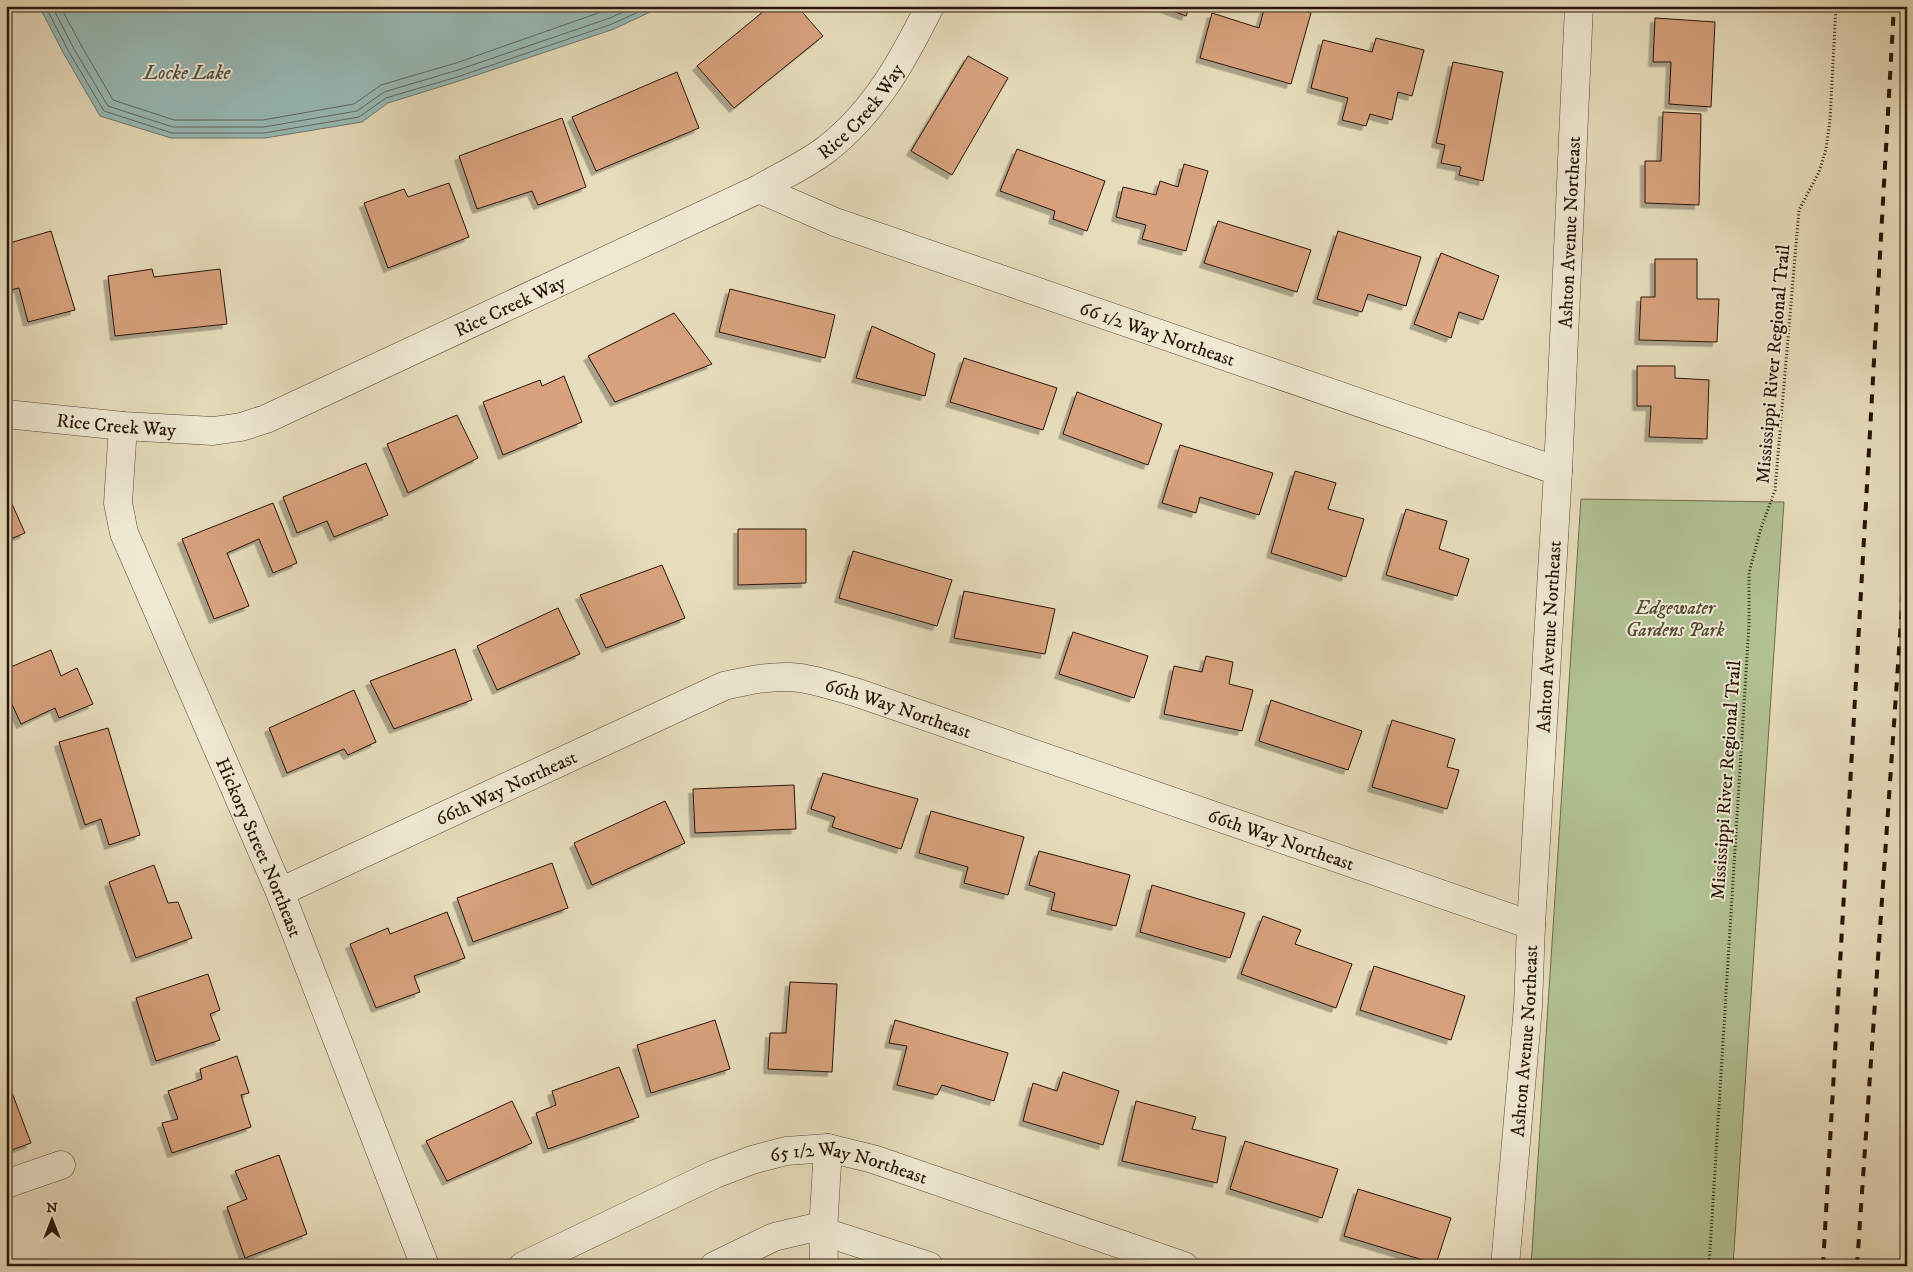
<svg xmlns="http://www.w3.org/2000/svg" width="1913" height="1272" font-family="'IM FELL DW Pica',serif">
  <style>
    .green { fill: #b2c293; stroke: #6e6b4e }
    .water { fill: #98bbb7; stroke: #6c7872 }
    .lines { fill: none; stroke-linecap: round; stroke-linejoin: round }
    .shore { stroke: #616860; stroke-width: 1 }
    .building { fill: #d7a27d; stroke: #2a140a; filter: url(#shadow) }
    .minor-casing { stroke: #594636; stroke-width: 29 }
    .path { stroke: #2a140a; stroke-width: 3; stroke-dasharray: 1 2.5; stroke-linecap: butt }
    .minor { stroke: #efe9d3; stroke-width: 28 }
    .rail { stroke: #2a140a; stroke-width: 4; stroke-dasharray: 9 9; stroke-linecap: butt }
    .labels { text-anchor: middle; stroke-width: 4; stroke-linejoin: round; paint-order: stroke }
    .street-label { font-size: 19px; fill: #2a140a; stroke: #efe9d3 }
    .park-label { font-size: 19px; font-style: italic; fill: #534833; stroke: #efe9d3 }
    .water-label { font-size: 20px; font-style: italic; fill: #504e47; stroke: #efe9d3 }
  </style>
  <defs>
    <filter id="shadow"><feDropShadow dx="-4.5" dy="4.5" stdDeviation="0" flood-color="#0004"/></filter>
  </defs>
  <rect width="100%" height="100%" fill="#e7ddbc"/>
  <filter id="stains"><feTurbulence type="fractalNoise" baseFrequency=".004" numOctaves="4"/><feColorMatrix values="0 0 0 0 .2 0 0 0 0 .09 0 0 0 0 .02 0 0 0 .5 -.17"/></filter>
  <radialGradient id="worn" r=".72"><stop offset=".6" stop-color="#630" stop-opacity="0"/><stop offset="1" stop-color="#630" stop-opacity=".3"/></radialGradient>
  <path class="green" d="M 1581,499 L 1784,502 L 1733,1266 L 1531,1266 Z"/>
  <path class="water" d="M 39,6 L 663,6 L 614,29 L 462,80 L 388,103 L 362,122 L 265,138 L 171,138 L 100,116 L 64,54 Z"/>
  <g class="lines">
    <path class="shore" d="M 45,6 L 69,52 L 104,111 L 172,133 L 264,133 L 359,117 L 386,98 L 460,76 L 612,24 L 651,6
      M 52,6 L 74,49 L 108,106 L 173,127 L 264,127 L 357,111 L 384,92 L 458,70 L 610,18 L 636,6
      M 60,6 L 81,45 L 113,100 L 174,120 L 263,120 L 354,104 L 381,85 L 456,63 L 618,6"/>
  </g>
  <path class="building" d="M 770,6 L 797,6 L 823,36 L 734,108 L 697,66 Z
    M 1160,6 L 1190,6 L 1186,16 Z
    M 1265,6 L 1288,6 L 1311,13 L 1291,84 L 1200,58 L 1212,13 L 1259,28 Z
    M 1655,18 L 1715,22 L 1711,107 L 1669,104 L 1671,62 L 1653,62 Z
    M 1376,38 L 1424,50 L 1412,96 L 1398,92 L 1392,120 L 1370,114 L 1366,126 L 1342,120 L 1348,98 L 1311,88 L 1323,40 L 1372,52 Z
    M 968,56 L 1008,78 L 952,175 L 911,151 Z
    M 1453,62 L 1503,72 L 1483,181 L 1459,175 L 1461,167 L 1441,163 L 1445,145 L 1436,143 Z
    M 677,72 L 699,128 L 596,171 L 572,117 Z
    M 1663,112 L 1701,114 L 1699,205 L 1645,203 L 1645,161 L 1661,161 Z
    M 562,118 L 586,187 L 538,205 L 532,191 L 477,209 L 459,156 Z
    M 1017,149 L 1105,181 L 1087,231 L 1053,219 L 1055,211 L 1000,191 Z
    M 1184,164 L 1208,171 L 1186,251 L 1142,239 L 1146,225 L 1116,217 L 1123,187 L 1156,195 L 1160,181 L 1178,187 Z
    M 449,183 L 469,237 L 388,268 L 364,203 L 404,189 L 408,197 Z
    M 1218,221 L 1311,250 L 1297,292 L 1204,263 Z
    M 51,231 L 75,310 L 28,322 L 19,288 L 6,291 L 6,244 Z
    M 1338,231 L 1421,257 L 1406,306 L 1368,294 L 1362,312 L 1317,299 Z
    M 1441,253 L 1499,276 L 1483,320 L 1459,312 L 1451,338 L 1414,324 Z
    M 1655,259 L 1697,259 L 1697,299 L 1719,299 L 1717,342 L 1639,340 L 1641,297 L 1655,297 Z
    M 152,269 L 154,277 L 220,269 L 227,324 L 115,336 L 108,276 Z
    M 730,289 L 835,315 L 825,358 L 719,332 Z
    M 674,313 L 712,364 L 615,402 L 588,356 Z
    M 872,326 L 935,354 L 925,396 L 856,378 Z
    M 964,358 L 1057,388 L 1043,430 L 950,402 Z
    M 1637,366 L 1675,366 L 1675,378 L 1709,380 L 1707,439 L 1649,437 L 1651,406 L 1637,406 Z
    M 564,376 L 582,422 L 503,455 L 483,402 L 540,380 L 542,386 Z
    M 1077,392 L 1162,424 L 1148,465 L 1063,434 Z
    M 457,415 L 478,458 L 408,493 L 387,444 Z
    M 1180,445 L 1273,473 L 1259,515 L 1200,497 L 1196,513 L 1162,503 Z
    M 366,463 L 388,515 L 334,537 L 327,521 L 297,533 L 283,497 Z
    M 1295,471 L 1336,483 L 1328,509 L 1364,519 L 1346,577 L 1271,553 Z
    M 8,495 L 25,533 L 6,541 L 6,496 Z
    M 273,503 L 297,563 L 273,573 L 259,539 L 227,553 L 249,606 L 214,619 L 182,539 Z
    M 1406,509 L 1447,521 L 1439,549 L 1469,559 L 1457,596 L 1386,575 Z
    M 738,529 L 806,529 L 806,583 L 738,585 Z
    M 853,551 L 952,580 L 937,626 L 839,598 Z
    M 662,565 L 685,618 L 606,648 L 580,595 Z
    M 964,591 L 1055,609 L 1045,654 L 954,638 Z
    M 558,608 L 580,654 L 497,690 L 477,646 Z
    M 1073,632 L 1148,656 L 1134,698 L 1059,674 Z
    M 455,649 L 472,700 L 394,729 L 370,681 Z
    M 51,650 L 61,676 L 77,668 L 93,704 L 59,718 L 55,708 L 21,724 L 6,691 L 6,669 Z
    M 1206,656 L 1233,662 L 1229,684 L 1253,690 L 1242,731 L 1164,714 L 1174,666 L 1202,672 Z
    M 354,690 L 376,742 L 348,755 L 344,749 L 287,773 L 269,728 Z
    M 1271,700 L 1362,731 L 1348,770 L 1259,741 Z
    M 1392,720 L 1455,739 L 1447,767 L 1459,770 L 1447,809 L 1372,787 Z
    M 108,728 L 140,835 L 109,845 L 101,819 L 85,825 L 59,742 Z
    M 823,773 L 918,799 L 901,849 L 832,827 L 835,817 L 811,809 Z
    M 794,785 L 796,829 L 695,833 L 693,789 Z
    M 665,801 L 685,843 L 592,885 L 574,843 Z
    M 931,811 L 1024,837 L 1008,895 L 964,883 L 968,867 L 919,853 Z
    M 1039,851 L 1130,875 L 1116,926 L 1051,910 L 1055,893 L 1029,885 Z
    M 552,863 L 568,908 L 473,942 L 457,898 Z
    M 154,865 L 168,903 L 178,902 L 192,938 L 136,958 L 109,882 Z
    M 1152,885 L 1245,913 L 1230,958 L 1140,932 Z
    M 447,912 L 465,958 L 414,976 L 420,992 L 376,1008 L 350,944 L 388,928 L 390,934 Z
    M 1263,916 L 1301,930 L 1295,944 L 1352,964 L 1336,1008 L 1241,974 Z
    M 1374,966 L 1465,996 L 1451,1040 L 1360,1010 Z
    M 208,974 L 220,1010 L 210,1014 L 220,1040 L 156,1061 L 136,998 Z
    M 790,982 L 837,984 L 832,1072 L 768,1069 L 770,1033 L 786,1033 Z
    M 715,1020 L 730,1069 L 651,1093 L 637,1045 Z
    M 895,1020 L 1008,1053 L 994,1101 L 942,1085 L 937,1095 L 897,1085 L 907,1046 L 889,1043 Z
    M 237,1056 L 249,1093 L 241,1095 L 251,1127 L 172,1153 L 162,1123 L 178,1119 L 168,1091 L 202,1079 L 200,1069 Z
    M 619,1067 L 639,1117 L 548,1149 L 536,1113 L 556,1105 L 552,1091 Z
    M 1063,1072 L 1119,1091 L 1103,1145 L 1023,1121 L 1033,1083 L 1057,1091 Z
    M 6,1077 L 31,1143 L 6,1152 Z
    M 512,1101 L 532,1143 L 447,1181 L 426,1141 Z
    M 1136,1101 L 1196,1117 L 1192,1129 L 1226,1137 L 1217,1183 L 1122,1161 Z
    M 1245,1141 L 1338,1169 L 1322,1218 L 1230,1189 Z
    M 279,1155 L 307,1234 L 245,1258 L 227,1207 L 247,1199 L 235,1171 Z
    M 1358,1189 L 1451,1218 L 1436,1264 L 1344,1236 Z"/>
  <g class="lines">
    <g class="minor-casing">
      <g id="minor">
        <path id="s1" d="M 759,189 L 835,222 L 1558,471"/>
        <path id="s2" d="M 6,414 L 123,426 L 213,431 L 241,427 L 266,419 L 759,189 C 779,177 810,163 828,148 C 876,110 903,60 930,6"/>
        <path id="s3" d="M 123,426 L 118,503 L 124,533 L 280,892 L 425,1266"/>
        <path id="s4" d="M 280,892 L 724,686 C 746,681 768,676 790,677 C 812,678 836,687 858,693 L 1531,925"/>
        <path d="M 6,1184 L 61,1165"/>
        <path id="s5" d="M 523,1266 L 715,1174 L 752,1160 L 786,1151 L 828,1148 L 873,1159 L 1184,1266"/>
        <path d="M 714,1266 L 774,1237 L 812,1228 L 929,1266"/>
        <path d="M 824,1266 L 823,1231 L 828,1148"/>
        <path id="s6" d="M 1505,1266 L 1528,1007 L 1531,925 L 1558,471 L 1579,6"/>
      </g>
    </g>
    <path class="path" d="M 1709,1266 L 1749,624 L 1749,573 L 1761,528 L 1775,490 L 1799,210 L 1819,172 L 1826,149 L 1830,120 L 1836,6"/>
    <use href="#minor" class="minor"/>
    <path class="rail" d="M 1823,1266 L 1894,6
      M 1857,1266 L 1907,533"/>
  </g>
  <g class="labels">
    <g class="street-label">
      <text dy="7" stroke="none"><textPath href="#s2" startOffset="936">Rice Creek Way</textPath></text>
      <text dy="7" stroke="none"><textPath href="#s6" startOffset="1036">Ashton Avenue Northeast</textPath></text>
      <text dy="7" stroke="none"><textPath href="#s2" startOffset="531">Rice Creek Way</textPath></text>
      <text dy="7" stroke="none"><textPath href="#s1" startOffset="424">66 1/2 Way Northeast</textPath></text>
      <text transform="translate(1772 364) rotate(-85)" y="7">Mississippi River Regional Trail</text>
      <text dy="7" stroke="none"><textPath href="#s2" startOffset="111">Rice Creek Way</textPath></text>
      <text dy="7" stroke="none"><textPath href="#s6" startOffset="631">Ashton Avenue Northeast</textPath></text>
      <text dy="7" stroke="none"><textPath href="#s4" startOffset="669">66th Way Northeast</textPath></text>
      <text transform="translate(1725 780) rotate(-86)" y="7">Mississippi River Regional Trail</text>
      <text dy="7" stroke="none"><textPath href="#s4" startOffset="249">66th Way Northeast</textPath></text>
      <text dy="7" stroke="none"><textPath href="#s4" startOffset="1074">66th Way Northeast</textPath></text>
      <text dy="7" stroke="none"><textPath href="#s3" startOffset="450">Hickory Street Northeast</textPath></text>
      <text dy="7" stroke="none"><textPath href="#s6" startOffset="226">Ashton Avenue Northeast</textPath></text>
      <text dy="7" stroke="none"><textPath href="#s5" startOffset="352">65 1/2 Way Northeast</textPath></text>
    </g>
    <g class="park-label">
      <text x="1675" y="614">Edgewater<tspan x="1675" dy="22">Gardens Park</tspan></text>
    </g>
    <g class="water-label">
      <text x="187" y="79">Locke Lake</text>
    </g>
  </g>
  <rect width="1913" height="1272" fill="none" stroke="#e7ddbc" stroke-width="25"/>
  <rect x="8" y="8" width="1898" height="1257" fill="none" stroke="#2a140a" stroke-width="2.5"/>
  <rect x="12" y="12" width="1888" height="1247" fill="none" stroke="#2a140a"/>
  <g transform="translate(52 1220)" stroke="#efe9d3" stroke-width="4" paint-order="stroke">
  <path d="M0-4L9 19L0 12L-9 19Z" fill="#2a140a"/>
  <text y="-8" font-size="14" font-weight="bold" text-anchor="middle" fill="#2a140a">N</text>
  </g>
  <rect width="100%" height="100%" filter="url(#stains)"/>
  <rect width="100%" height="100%" fill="url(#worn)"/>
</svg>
